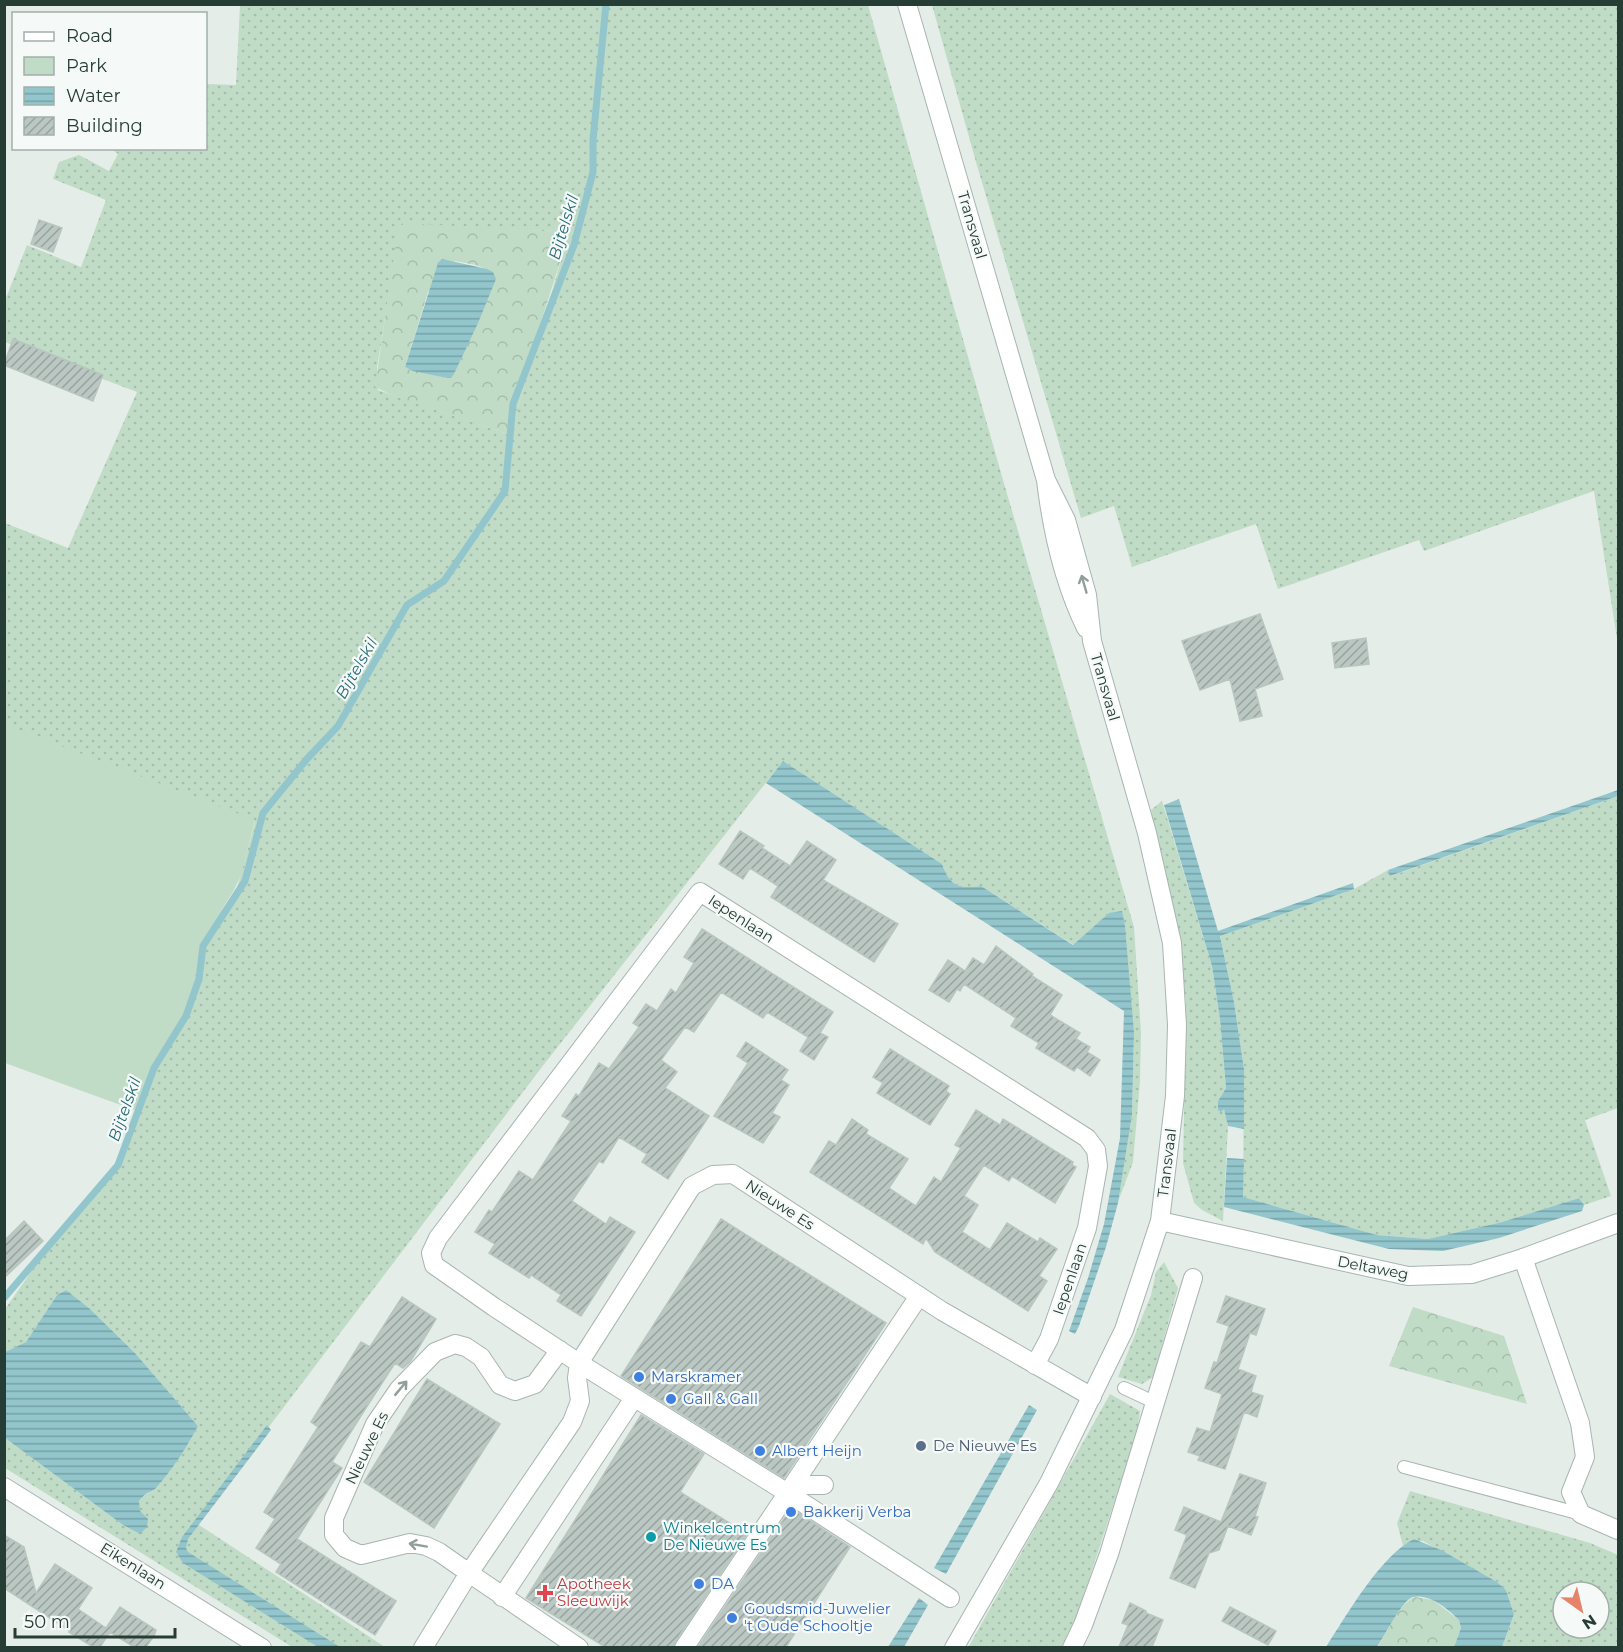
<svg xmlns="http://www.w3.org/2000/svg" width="1623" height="1652" font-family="Montserrat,sans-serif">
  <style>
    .grass { fill: url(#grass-dots); fill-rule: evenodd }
    .forest { fill: url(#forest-crowns); fill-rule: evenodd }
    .green { fill: #c0dcc6 }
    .water { fill: url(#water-rules) }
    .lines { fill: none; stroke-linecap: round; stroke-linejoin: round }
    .stream { stroke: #92c6cc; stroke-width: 7 }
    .building { fill: url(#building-hatch); stroke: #b8c6bf; stroke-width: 1.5 }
    .service-casing { stroke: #a8b5b0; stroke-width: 14 }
    .pedestrian-casing { stroke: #a8b5b0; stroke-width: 20 }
    .minor-casing { stroke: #a8b5b0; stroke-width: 20 }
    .tertiary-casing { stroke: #a8b5b0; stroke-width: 20 }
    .service { stroke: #fff; stroke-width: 12 }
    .pedestrian { stroke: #fff; stroke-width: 18 }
    .minor { stroke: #fff; stroke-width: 18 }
    .tertiary { stroke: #fff; stroke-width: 18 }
    .oneway { stroke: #929e9a }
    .shop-dot { fill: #3f7fe0; stroke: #f5f9f7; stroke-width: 2 }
    .service-dot { fill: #5c6f8a; stroke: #f5f9f7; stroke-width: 2 }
    .culture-dot { fill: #0f9aa8; stroke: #f5f9f7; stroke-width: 2 }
    .health-dot { fill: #e0444e; stroke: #f5f9f7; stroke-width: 2 }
    .labels { text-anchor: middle; stroke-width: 4.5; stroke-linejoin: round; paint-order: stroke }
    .street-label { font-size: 15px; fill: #263d36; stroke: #f5f9f7 }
    .shop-label { font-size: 15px; fill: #366cbe; stroke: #f5f9f7; text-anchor: start }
    .service-label { font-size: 15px; fill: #4e5e75; stroke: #f5f9f7; text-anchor: start }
    .culture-label { font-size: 15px; fill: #0d838f; stroke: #f5f9f7; text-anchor: start }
    .health-label { font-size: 15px; fill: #be3a42; stroke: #f5f9f7; text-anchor: start }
    .water-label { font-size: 16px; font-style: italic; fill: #256a74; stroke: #f5f9f7 }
  </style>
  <defs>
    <pattern id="grass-dots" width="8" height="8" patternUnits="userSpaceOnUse" patternTransform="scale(1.5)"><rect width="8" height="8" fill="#c0dcc6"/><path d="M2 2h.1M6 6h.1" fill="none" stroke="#a5beab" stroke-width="1.8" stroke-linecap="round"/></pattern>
    <pattern id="forest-crowns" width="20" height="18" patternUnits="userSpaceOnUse" patternTransform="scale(1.5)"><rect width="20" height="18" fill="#c0dcc6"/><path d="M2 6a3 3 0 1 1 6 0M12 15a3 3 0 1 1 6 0" fill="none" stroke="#a5beab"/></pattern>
    <pattern id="water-rules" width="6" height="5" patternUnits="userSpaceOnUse" patternTransform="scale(1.5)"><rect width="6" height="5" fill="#92c6cc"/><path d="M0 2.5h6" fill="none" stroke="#77a2a6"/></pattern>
    <pattern id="building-hatch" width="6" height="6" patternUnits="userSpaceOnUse" patternTransform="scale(1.5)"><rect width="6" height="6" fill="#bac7c2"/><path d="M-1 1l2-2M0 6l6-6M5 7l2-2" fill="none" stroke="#97a39e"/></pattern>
  </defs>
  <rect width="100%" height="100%" fill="#e5ede9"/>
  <path class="grass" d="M 240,5 L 868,5 L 1003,480 L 1134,927 L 1141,1033 L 1140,1081 L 1133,1162 L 1118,1202 L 1132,1115 L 1134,1033 L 1109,913 L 1074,945 L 981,886 C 958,889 950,886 942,864 L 783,761 L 545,1063 L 196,1523 L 385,1647 L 292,1647 L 5,1468 L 5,1438 L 123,1525 L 140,1534 L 139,1501 C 146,1492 152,1493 157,1487 C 173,1469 187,1447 198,1426 L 135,1353 L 89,1308 L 66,1290 L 57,1295 L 26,1342 L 5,1352 L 5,1309 L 45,1252 L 105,1184 L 117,1166 L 129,1142 L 161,1051 L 187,1009 L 202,943 L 212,925 L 237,888 L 255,822 L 5,725 L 5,523 L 68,548 L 137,392 L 5,342 L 4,303 L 27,245 L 81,267 L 106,200 L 53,179 L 59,162 L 79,155 L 109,171 L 118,154 L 112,149 L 206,148 L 206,84 L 236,85 ZM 400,225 L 543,231 L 570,228 L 553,288 L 538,331 L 511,435 L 378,390 L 377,368 Z
    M 932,5 L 1618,5 L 1618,645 L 1594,491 L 1424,551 L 1419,540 L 1278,589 L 1256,524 L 1132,567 L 1114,506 L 1081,518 L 976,162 Z
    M 1618,796 L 1618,1108 L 1585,1120 L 1611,1196 L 1584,1205 L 1579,1198 L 1502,1222 L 1428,1239 L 1377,1235 L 1243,1197 L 1244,1069 L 1234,1002 L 1220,935 L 1354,889 L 1388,870 L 1391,876 Z
    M 1162,801 L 1212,966 L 1220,1019 L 1226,1088 L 1218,1101 L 1224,1108 L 1228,1126 L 1223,1221 L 1202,1210 L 1194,1203 L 1183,1163 L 1186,1002 L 1180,944 L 1151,810 Z
    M 1164,1262 L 1178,1288 L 1153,1377 L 1142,1384 L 1118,1377 L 1151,1295 L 1156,1272 Z
    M 1110,1394 L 1140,1411 L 1137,1432 L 1068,1644 L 1066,1647 L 968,1648 Z
    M 1410,1491 L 1590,1543 L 1618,1555 L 1618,1647 L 1502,1647 L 1514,1614 L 1506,1590 L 1497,1582 L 1423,1541 L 1411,1541 L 1403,1546 L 1397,1523 ZM 1563,1592 L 1599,1592 L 1599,1628 L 1563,1628 Z"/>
  <path class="forest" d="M 404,223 L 543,231 L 571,228 L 538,331 L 511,435 L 394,396 L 375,387 L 398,228 L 400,224 ZM 455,261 C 468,264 490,265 495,279 L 454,374 L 447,378 L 409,369 L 405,367 L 428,292 Z
    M 1413,1307 L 1504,1336 L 1527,1404 L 1389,1366 Z
    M 1415,1597 L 1433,1600 L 1459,1620 L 1461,1628 L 1454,1647 L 1377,1648 C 1387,1632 1398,1604 1415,1597 Z"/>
  <path class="green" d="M 4,724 L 255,820 L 241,875 L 234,890 L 203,940 L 192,992 L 184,1014 L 156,1061 L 140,1112 L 5,1063 Z"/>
  <path class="water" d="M 442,259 L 487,269 L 493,272 L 496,279 L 478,323 L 454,374 L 451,378 L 447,378 L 413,371 L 405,367 L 438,263 Z
    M 783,761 L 942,864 C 950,886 958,889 981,886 L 1073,945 L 1109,913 L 1122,911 L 1125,926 L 1134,1033 L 1132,1115 L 1118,1203 L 1106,1247 L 1079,1326 L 1075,1334 L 1069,1331 L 1088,1278 L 1104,1224 L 1120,1138 L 1124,1011 L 766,783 Z
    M 1618,790 L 1618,796 L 1390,876 L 1388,870 Z
    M 1179,799 L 1218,931 L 1353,883 L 1354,889 L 1220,936 L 1234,1002 L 1244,1069 L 1244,1129 L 1228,1126 L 1224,1109 L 1221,1112 L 1218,1110 L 1218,1101 L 1226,1088 L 1220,1019 L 1212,966 L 1164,805 Z
    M 1227,1158 L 1244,1159 L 1243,1197 L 1377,1235 L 1428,1239 L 1502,1222 L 1579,1198 L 1584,1205 L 1582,1211 L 1499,1238 L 1443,1251 L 1389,1249 L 1224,1207 Z
    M 66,1290 L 89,1308 L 135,1353 L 198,1426 C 187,1447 173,1469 157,1487 C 152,1493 146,1491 139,1501 L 140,1511 L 148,1519 L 147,1527 L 140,1534 L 123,1525 L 5,1438 L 5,1352 L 26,1342 L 57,1295 Z
    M 1029,1405 L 1037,1410 L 946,1574 L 934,1568 Z
    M 267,1425 L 271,1430 L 188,1539 L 186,1548 L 188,1552 L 340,1647 L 318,1647 L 183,1563 L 176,1552 L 182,1537 Z
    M 1414,1539 L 1441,1550 L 1497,1582 L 1506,1590 L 1514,1614 L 1502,1647 L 1454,1647 L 1461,1628 L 1459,1620 C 1449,1610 1430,1593 1413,1597 C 1402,1600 1384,1637 1377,1647 L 1326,1647 C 1346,1616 1381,1555 1414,1539 Z
    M 919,1598 L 928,1605 L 904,1647 L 888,1647 Z"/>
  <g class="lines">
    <path class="stream" d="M 4,1298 L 118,1165 L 154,1068 L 186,1016 L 199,979 L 203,946 L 245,881 L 263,813 L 306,760 L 338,726 L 407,605 L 444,581 L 505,491 L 513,404 L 574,245 L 593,172 L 593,140 L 606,4"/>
  </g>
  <path class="building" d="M 39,220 L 62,228 L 53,252 L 31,244 Z
    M 13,339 L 103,375 L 93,401 L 4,365 Z
    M 1260,614 L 1283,679 L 1255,689 L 1262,716 L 1240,721 L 1230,679 L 1200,690 L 1182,641 Z
    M 1366,638 L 1369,664 L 1335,668 L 1332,643 Z
    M 740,831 L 764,846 L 762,848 L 790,866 L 807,841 L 836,860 L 823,880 L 898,924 L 874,962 L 771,897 L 778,886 L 750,868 L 743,879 L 719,864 Z
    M 702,929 L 833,1012 L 820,1033 L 828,1037 L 814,1060 L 800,1051 L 808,1037 L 767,1012 L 763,1018 L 721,992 L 694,1032 L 685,1027 L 661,1060 L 677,1072 L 665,1088 L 709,1116 L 668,1179 L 642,1162 L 647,1154 L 619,1137 L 603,1163 L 599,1161 L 572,1201 L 606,1224 L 610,1217 L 635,1232 L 581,1316 L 557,1301 L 561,1295 L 531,1275 L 529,1278 L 489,1253 L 495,1244 L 475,1232 L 489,1210 L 492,1212 L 519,1171 L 533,1180 L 571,1121 L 562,1116 L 576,1094 L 579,1096 L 599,1063 L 609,1069 L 639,1027 L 633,1023 L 646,1004 L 657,1011 L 671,989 L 676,993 L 694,963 L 684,957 Z
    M 996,946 L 1033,974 L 1032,976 L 1062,995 L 1050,1015 L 1080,1033 L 1076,1039 L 1090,1047 L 1087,1052 L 1100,1060 L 1090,1076 L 1077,1067 L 1074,1071 L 1036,1048 L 1039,1043 L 1011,1026 L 1016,1018 L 964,984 L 960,991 L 957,989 L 949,1002 L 929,990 L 948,960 L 965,971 L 973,958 L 984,965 Z
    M 746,1042 L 788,1070 L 781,1080 L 789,1085 L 772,1113 L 780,1117 L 763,1143 L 714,1116 L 748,1063 L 737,1056 Z
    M 890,1049 L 949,1086 L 946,1091 L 950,1094 L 930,1125 L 877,1093 L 883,1083 L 873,1077 Z
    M 976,1110 L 1000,1125 L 1003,1119 L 1073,1162 L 1072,1165 L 1076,1167 L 1055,1203 L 1012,1176 L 1009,1181 L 984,1165 L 964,1196 L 978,1205 L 962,1232 L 990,1250 L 1007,1223 L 1038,1242 L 1040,1238 L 1057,1249 L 1039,1276 L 1047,1281 L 1028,1311 L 935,1252 L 926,1238 L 923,1244 L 810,1172 L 829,1141 L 836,1145 L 852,1119 L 868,1130 L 866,1134 L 908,1159 L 889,1188 L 916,1206 L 934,1177 L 941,1182 L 961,1148 L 955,1145 Z
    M 721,1219 L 886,1323 L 784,1478 L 621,1376 Z
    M 24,1221 L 43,1241 L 4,1278 L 4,1241 Z
    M 1226,1296 L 1265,1309 L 1256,1335 L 1250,1333 L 1238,1369 L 1256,1376 L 1251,1392 L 1263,1396 L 1257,1417 L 1244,1412 L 1225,1469 L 1198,1460 L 1200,1456 L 1188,1452 L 1197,1428 L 1210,1432 L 1222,1394 L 1205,1388 L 1214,1362 L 1217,1363 L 1229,1326 L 1217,1322 Z
    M 402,1297 L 436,1319 L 410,1362 L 403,1368 L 395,1363 L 364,1411 L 332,1462 L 342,1468 L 297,1539 L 396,1601 L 375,1635 L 276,1572 L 281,1564 L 256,1548 L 275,1519 L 264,1512 L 318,1427 L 311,1422 L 361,1342 L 370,1347 Z
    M 427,1379 L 500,1424 L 434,1528 L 364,1482 Z
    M 641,1415 L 704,1454 L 680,1492 L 747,1534 L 675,1642 L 673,1647 L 605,1647 L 526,1598 Z
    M 1240,1474 L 1266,1483 L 1255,1516 L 1258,1517 L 1251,1535 L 1228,1526 L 1219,1550 L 1209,1553 L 1195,1588 L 1170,1578 L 1187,1535 L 1175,1530 L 1184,1507 L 1221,1522 Z
    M 791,1508 L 850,1547 L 786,1647 L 698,1647 Z
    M 4,1535 L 24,1547 L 36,1593 L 55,1564 L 92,1588 L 78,1609 L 106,1628 L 120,1607 L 156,1630 L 154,1636 L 146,1647 L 134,1647 L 110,1632 L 100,1647 L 93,1647 L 69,1632 L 70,1631 L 4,1588 Z
    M 1130,1603 L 1146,1611 L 1146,1613 L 1163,1620 L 1152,1647 L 1119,1647 L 1128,1625 L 1122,1623 Z
    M 1230,1607 L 1276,1631 L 1268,1645 L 1222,1621 Z"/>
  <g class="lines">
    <g class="service-casing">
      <path id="service" d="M 1124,1388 L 1156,1403
        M 1404,1467 L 1581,1514"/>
    </g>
    <g class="pedestrian-casing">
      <path id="pedestrian" d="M 579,1363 L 786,1492 L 950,1598
        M 786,1492 L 805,1485 L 824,1485
        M 469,1573 L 579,1648
        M 502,1597 L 634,1398
        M 684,1648 L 919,1296"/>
    </g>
    <g class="minor-casing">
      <path id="minor" d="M 1523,1258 L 1580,1423 L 1585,1457 L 1571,1492 L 1581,1514 L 1618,1530
        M 579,1363 L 494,1307 L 434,1265 L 431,1253 L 438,1238 L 700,892 L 1087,1138 L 1096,1150 L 1098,1166 L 1087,1228 L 1049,1339 L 1035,1365
        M 4,1487 L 262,1648
        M 469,1573 L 439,1552 L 426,1546 L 410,1543 L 361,1555 L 345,1548 L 334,1535 L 334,1518 L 375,1424 L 399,1389 L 435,1352 L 455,1344 L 466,1347 L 481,1357 L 500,1385 L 515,1391 L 535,1384 L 560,1350
        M 423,1648 L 469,1573 L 572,1422 L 580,1401 L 577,1378 L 579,1363 L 692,1186 L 713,1175 L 733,1174 L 942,1311 L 1092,1397
        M 1072,1648 L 1083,1625 L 1109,1554 L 1193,1278"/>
    </g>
    <g class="tertiary-casing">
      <path id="tertiary" d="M 907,4 L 1046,480 C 1052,531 1063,581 1086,628
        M 1160,1221 L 1408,1276 L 1472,1274 L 1523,1258 L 1618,1223
        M 954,1648 L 1049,1483 L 1124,1330 L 1160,1221 L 1175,1096 L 1177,1025 L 1172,943 L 1147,833 L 1092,641 L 1087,595 L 1066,520 L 1046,480"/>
    </g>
    <use href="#service" class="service"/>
    <use href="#pedestrian" class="pedestrian"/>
    <use href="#minor" class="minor"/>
    <use href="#tertiary" class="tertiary"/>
  </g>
  <defs><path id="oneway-shaft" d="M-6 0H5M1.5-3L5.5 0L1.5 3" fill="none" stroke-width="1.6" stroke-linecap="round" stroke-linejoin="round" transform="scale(1.5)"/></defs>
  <g class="oneway">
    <use href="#oneway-shaft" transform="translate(1084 584) rotate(-106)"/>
    <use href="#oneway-shaft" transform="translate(401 1388) rotate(-50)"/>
    <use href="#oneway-shaft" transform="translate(418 1545) rotate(-170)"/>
  </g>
  <g class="shop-dot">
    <circle cx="639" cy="1377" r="6"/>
    <circle cx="671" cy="1399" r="6"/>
    <circle cx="760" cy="1451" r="6"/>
    <circle cx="791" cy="1512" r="6"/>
    <circle cx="699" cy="1584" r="6"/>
    <circle cx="732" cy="1618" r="6"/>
  </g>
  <circle class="service-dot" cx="921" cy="1446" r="6"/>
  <circle class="culture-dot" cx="651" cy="1537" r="6"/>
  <path class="health-dot" d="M542 1584h6v6h6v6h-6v6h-6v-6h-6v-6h6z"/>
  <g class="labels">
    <g class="street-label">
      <text transform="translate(972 225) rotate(74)" y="5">Transvaal</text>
      <text transform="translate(1105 687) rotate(74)" y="5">Transvaal</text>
      <text transform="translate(741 919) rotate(33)" y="5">Iepenlaan</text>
      <text transform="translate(1167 1163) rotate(-83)" y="5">Transvaal</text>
      <text transform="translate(780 1205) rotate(33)" y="5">Nieuwe Es</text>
      <text transform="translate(1373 1268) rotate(11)" y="5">Deltaweg</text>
      <text transform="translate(1070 1279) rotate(-71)" y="5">Iepenlaan</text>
      <text transform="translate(367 1448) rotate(-64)" y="5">Nieuwe Es</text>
      <text transform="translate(133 1566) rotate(32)" y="5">Eikenlaan</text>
    </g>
    <g class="shop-label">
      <text x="651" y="1382">Marskramer</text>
      <text x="683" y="1404">Gall &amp; Gall</text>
      <text x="772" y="1456">Albert Heijn</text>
      <text x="803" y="1517">Bakkerij Verba</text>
      <text x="711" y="1589">DA</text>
      <text x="744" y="1614">Goudsmid-Juwelier<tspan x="744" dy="17">'t Oude Schooltje</tspan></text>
    </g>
    <g class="service-label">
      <text x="933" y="1451">De Nieuwe Es</text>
    </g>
    <g class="culture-label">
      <text x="663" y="1533">Winkelcentrum<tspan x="663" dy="17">De Nieuwe Es</tspan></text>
    </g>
    <g class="health-label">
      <text x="557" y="1589">Apotheek<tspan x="557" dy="17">Sleeuwijk</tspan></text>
    </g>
    <g class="water-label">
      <text transform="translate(563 227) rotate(-73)" y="6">Bijtelskil</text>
      <text transform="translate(356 668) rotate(-60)" y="6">Bijtelskil</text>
      <text transform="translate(124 1109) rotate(-70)" y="6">Bijtelskil</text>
    </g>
  </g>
  <rect width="1623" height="1652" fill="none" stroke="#263d36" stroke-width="12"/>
  <rect x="12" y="12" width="195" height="138" fill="#f5f9f7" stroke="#a2aeaa" stroke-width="1.5"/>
  <rect x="24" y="32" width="30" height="9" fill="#ffffff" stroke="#a2aeaa" stroke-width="1.5"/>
  <text x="66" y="42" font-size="18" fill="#263d36">Road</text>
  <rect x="24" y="57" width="30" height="18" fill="#c0dcc6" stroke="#a2aeaa" stroke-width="1.5"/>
  <text x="66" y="72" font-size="18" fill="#263d36">Park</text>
  <rect x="24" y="87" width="30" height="18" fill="url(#water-rules)" stroke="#a2aeaa" stroke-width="1.5"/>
  <text x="66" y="102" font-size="18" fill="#263d36">Water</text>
  <rect x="24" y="117" width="30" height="18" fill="url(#building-hatch)" stroke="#a2aeaa" stroke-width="1.5"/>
  <text x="66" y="132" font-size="18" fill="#263d36">Building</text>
  <g transform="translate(1581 1610) rotate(146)"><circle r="28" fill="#f5f9f7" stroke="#a2aeaa" stroke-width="1.5"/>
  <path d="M0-4.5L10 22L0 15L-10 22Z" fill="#e5846a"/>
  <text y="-9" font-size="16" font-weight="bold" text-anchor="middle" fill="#263d36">N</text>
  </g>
  <path d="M15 1628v9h160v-9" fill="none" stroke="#263d36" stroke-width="3"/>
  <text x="24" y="1628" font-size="18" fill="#263d36" stroke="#f5f9f7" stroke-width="4.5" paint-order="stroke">50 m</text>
</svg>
